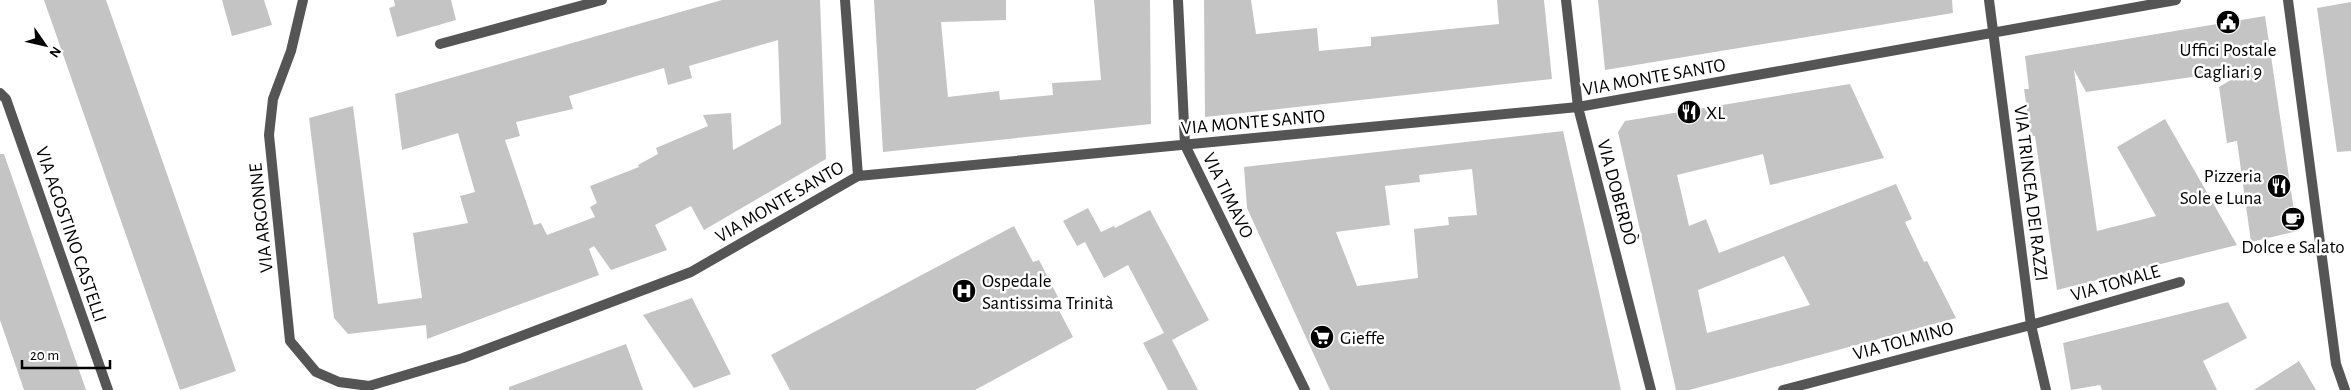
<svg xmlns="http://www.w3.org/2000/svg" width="2351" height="390" font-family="'Alegreya Sans',sans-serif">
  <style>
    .building { fill: #c4c4c4; fill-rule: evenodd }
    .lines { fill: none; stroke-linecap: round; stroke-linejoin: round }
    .street { stroke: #555; stroke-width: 10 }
    .labels { text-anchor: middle; stroke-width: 5; stroke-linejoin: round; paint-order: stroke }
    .poi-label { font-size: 19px; fill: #000; stroke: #fff; text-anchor: start }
    .street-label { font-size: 19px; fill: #000; stroke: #fff }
  </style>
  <rect width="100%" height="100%" fill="#fff"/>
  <path class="building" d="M 44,0 L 106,0 L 236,371 L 180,390 Z
    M 222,0 L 264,0 L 272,25 L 232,36 Z
    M 394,0 L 451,0 L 456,20 L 397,37 L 389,8 L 395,6 Z
    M 722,0 L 820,0 L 826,159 L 704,230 L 691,206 L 655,225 L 667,250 L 611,270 L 594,246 L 589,249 L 599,275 L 427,339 L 426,325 L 348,334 L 334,318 L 309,118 L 353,106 L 378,304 L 422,298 L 413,233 L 468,223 L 460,196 L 475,192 L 458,133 L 402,150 L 395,94 ZM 778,40 L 781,124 L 733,150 L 731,113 L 703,115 L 708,126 L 656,148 L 658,154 L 638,165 L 639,167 L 590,186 L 597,203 L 590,207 L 595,217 L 547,235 L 541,223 L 534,225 L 505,140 L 520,136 L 516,122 L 573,109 L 569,96 L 664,68 L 668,85 L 692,78 L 689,66 Z
    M 874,0 L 1006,0 L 1006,20 L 941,22 L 948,97 L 999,91 L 1000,100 L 1053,95 L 1052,83 L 1101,80 L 1094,0 L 1150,0 L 1151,124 L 883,152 Z
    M 1204,0 L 1251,0 L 1256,34 L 1317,28 L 1319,51 L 1371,46 L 1371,37 L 1499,24 L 1497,0 L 1544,0 L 1552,79 L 1205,117 Z
    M 1598,0 L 1952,0 L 1953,13 L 1605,70 Z
    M 2351,2 L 2351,151 L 2337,152 L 2317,8 Z
    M 2265,16 L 2297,231 L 2251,242 L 2237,141 L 2227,143 L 2219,87 L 2249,69 L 2086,92 L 2074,70 L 2097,231 L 2156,216 L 2117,147 L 2165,119 L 2237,245 L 2057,290 L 2035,136 L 2031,136 L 2024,89 L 2029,89 L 2025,56 Z
    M 1850,84 L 1884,158 L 1770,185 L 1763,154 L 1677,175 L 1689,226 L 1706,219 L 1719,253 L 1896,184 L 1912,219 L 1905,222 L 1924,262 L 1927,261 L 1956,318 L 1723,381 L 1689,390 L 1676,390 L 1618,132 L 1625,121 ZM 1784,256 L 1810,305 L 1707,333 L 1698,290 Z
    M 1563,131 L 1621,390 L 1330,390 L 1247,208 L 1244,167 ZM 1472,169 L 1477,215 L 1448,217 L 1449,225 L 1414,229 L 1418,278 L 1357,286 L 1336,232 L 1390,225 L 1385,186 L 1420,182 L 1419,175 Z
    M 0,154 L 4,154 L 86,390 L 24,390 L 0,320 Z
    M 1088,208 L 1101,232 L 1114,226 L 1115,228 L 1150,210 L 1209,320 L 1172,340 L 1198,390 L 1168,390 L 1143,343 L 1164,333 L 1128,265 L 1104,278 L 1085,242 L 1077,246 L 1063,221 Z
    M 1014,226 L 1033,262 L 1039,260 L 1058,297 L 1053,299 L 1073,337 L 975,390 L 790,390 L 771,355 Z
    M 692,298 L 731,374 L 694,388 L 643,315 Z
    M 2228,302 L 2247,338 L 2203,361 L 2217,390 L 2102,390 L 2100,385 L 2071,390 L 2063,343 Z
    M 626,344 L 643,390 L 509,390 L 509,387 Z
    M 2299,361 L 2316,390 L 2254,390 Z"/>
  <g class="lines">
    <path class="street" d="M 303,0 L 291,51 L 273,99 L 269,135 L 290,341 L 316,372 L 339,382 L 369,386 L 463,358 L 691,272 L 858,176 L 1578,107 L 2176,0
      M 845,0 L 858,176
      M 1178,0 L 1185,145 L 1305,390
      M 1566,0 L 1578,107 L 1651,390
      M 1989,0 L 2031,325 L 2046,390
      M 2288,0 L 2336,364 L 2345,390
      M 440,44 L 602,0
      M 0,93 L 6,99 L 108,390
      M 1783,390 L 2031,325 L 2180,282"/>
  </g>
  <defs>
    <g id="civic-disc" transform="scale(1.25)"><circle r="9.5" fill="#000" stroke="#fff"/><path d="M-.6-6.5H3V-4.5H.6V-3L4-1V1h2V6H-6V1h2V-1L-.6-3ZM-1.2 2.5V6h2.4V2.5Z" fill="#fff"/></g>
    <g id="restaurant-disc" transform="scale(1.25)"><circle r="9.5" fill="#000" stroke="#fff"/><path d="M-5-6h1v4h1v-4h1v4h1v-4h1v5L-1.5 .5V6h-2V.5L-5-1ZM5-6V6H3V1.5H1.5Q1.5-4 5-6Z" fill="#fff"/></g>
    <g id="cafe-disc" transform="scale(1.25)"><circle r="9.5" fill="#000" stroke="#fff"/><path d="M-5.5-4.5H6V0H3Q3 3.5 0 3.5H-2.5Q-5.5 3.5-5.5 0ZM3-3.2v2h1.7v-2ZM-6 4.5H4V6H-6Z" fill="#fff"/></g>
    <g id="hospital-disc" transform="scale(1.25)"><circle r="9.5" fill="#000" stroke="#fff"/><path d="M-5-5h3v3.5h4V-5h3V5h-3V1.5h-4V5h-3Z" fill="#fff"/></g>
    <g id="supermarket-disc" transform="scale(1.25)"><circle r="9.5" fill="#000" stroke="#fff"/><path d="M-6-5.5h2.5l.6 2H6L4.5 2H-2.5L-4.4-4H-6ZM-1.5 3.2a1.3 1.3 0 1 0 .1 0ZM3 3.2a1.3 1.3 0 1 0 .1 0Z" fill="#fff"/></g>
  </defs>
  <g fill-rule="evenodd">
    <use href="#civic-disc" x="2228" y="22"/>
    <use href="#restaurant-disc" x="1689" y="112"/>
    <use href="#restaurant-disc" x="2279" y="186"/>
    <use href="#cafe-disc" x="2293" y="219"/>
    <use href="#hospital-disc" x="964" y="291"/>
    <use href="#supermarket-disc" x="1322" y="337"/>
  </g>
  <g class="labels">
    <g class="poi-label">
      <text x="2228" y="56" text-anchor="middle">Uffici Postale<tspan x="2228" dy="22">Cagliari 9</tspan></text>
      <text x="1706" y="119">XL</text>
      <text x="2262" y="182" text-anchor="end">Pizzeria<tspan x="2262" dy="22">Sole e Luna</tspan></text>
      <text x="2293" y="253" text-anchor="middle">Dolce e Salato</text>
      <text x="982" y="287">Ospedale<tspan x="982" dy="22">Santissima Trinità</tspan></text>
      <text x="1340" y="344">Gieffe</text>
    </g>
    <g class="street-label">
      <text transform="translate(1654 76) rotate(-10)" y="7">VIA MONTE SANTO</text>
      <text transform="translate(1253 121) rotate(-5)" y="7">VIA MONTE SANTO</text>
      <text transform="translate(1618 192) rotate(75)" y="7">VIA DOBERDÒ</text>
      <text transform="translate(2032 193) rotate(83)" y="7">VIA TRINCEA DEI RAZZI</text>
      <text transform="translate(1229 195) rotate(64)" y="7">VIA TIMAVO</text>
      <text transform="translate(779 201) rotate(-30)" y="7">VIA MONTE SANTO</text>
      <text transform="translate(260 218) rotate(-96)" y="7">VIA ARGONNE</text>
      <text transform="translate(72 234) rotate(71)" y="7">VIA AGOSTINO CASTELLI</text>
      <text transform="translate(2115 282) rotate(-16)" y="7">VIA TONALE</text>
      <text transform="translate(1903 340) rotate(-15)" y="7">VIA TOLMINO</text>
    </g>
  </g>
  <g transform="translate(45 45) rotate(124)" stroke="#ffffff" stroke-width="4" paint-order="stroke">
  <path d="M0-4L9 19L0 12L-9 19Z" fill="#000000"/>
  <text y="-8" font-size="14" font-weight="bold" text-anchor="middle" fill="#000000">N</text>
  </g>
  <path d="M22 360v8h88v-8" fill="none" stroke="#000000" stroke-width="2.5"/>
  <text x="30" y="360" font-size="15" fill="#000000" stroke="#ffffff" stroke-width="4" paint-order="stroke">20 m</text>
</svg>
